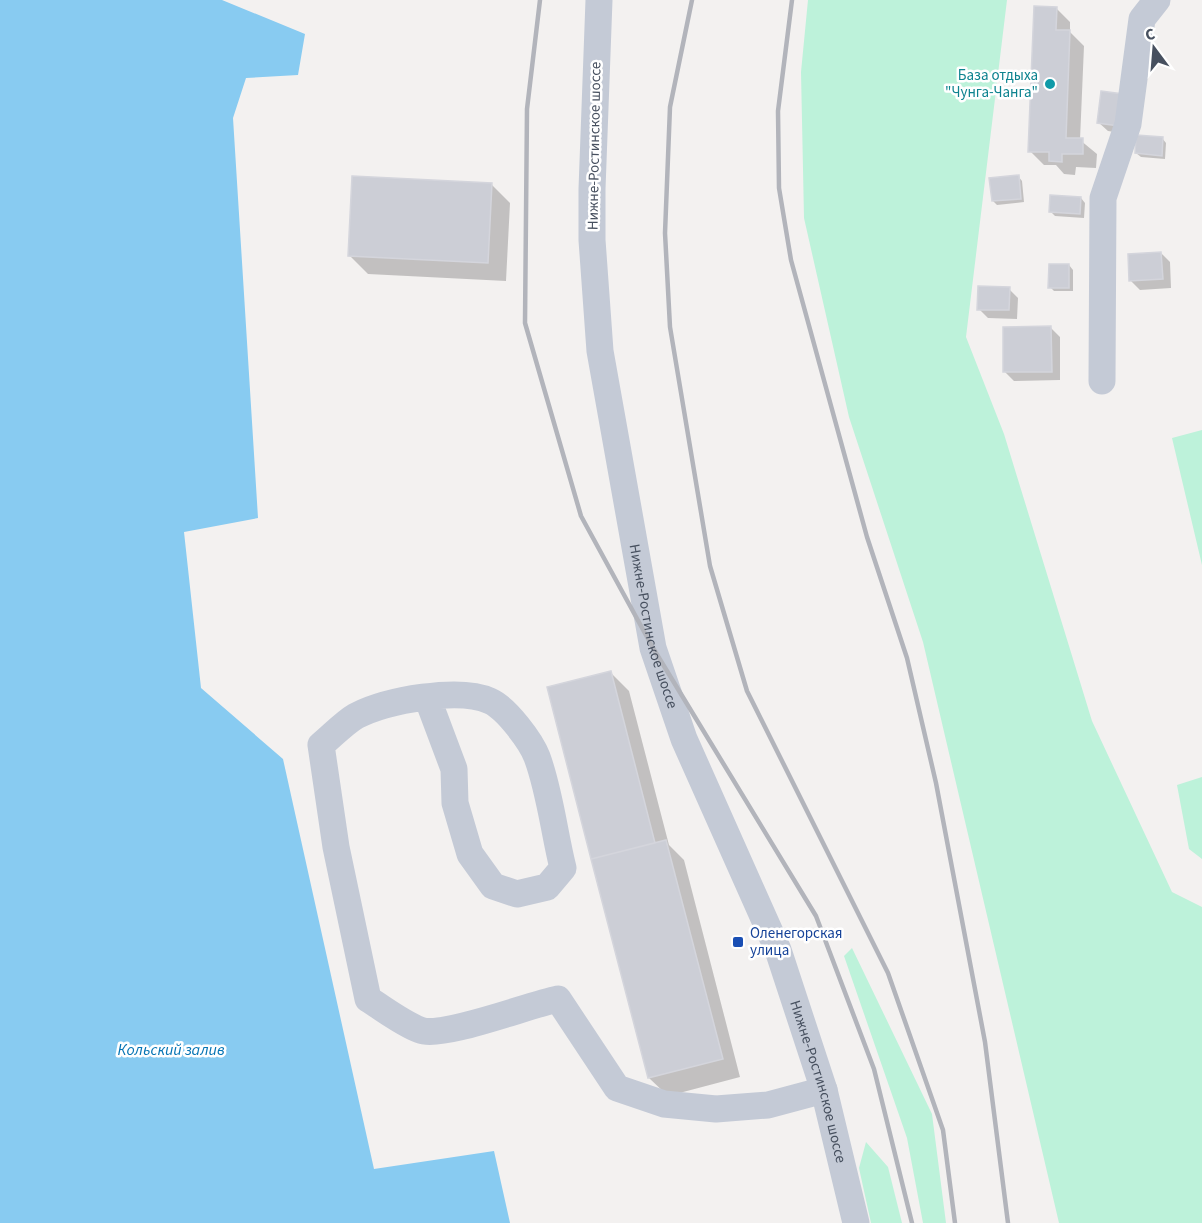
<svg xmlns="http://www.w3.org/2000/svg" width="1202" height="1223" font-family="'Source Sans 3',sans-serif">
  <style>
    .green { fill: #bdf2da }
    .water { fill: #88cbf1 }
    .shadow { fill: #0003 }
    .building { fill: #ccced6; stroke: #d4d5dc; stroke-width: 1.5 }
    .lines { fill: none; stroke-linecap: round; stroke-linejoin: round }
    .minor { stroke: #c4cad6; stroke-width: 27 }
    .rail { stroke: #b2b4bb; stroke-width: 4.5 }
    .culture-dot { fill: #0f9aa8; stroke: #fff; stroke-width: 2 }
    .transit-dot { fill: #1a4fb4; stroke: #fff; stroke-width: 2 }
    .labels { text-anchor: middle; stroke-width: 5; stroke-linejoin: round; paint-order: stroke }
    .culture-label { font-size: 15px; fill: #0d838f; stroke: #fff; text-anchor: end }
    .street-label { font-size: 15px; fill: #47505f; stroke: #fff }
    .transit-label { font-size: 15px; fill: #164399; stroke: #fff; text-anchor: start }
    .water-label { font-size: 16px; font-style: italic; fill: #0574b4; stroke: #fff }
  </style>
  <rect width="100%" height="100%" fill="#f3f1f0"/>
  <path class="green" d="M 808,0 L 1007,0 L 966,337 L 1004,434 L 1092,721 L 1172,892 L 1202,907 L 1202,1223 L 1059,1223 L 923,642 L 849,417 L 804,218 L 801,72 Z
    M 1202,430 L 1202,565 L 1172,438 Z
    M 1202,777 L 1202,859 L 1189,849 L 1177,785 Z
    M 852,948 L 932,1114 L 946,1223 L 923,1223 L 907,1138 L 844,956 Z
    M 866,1142 L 888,1167 L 902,1223 L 871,1223 L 859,1168 Z"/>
  <path class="water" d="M 0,0 L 222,0 L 305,34 L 298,75 L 246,78 L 233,118 L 258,518 L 184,532 L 201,688 L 283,759 L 374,1169 L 494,1151 L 510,1223 L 0,1223 Z"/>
  <path class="shadow" d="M 1056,8 L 1070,22 L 1070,32 L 1084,46 L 1080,140 L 1097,154 L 1096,168 L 1076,167 L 1075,175 L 1064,174 L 1056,165 L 1044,165 L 1030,151 Z
    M 1103,93 L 1128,134 L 1108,131 L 1098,122 Z
    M 1162,138 L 1166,143 L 1165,159 L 1141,157 L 1136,153 Z
    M 1018,176 L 1022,181 L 1024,202 L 997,205 L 993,201 Z
    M 492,185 L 510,203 L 506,281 L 368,274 L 349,255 Z
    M 1081,198 L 1085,203 L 1084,218 L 1055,216 L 1051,212 Z
    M 1161,253 L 1170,262 L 1171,288 L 1140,290 L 1131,281 Z
    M 1069,265 L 1073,270 L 1073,291 L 1054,291 L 1050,287 Z
    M 1009,289 L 1018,298 L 1017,319 L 988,318 L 979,309 Z
    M 1051,328 L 1060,337 L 1060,380 L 1014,381 L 1005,372 Z
    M 611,673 L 629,691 L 669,845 L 684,860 L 740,1077 L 668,1096 L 649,1078 Z"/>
  <path class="building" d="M 1034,6 L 1057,7 L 1056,30 L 1070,30 L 1066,138 L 1083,138 L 1083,154 L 1062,154 L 1062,162 L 1049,161 L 1049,152 L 1028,152 Z
    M 1101,91 L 1123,94 L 1119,126 L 1097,123 Z
    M 1136,135 L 1163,137 L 1162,156 L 1135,153 Z
    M 1019,175 L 1021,199 L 992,201 L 989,178 Z
    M 352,176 L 492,183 L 488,263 L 348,256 Z
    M 1050,195 L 1081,197 L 1080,214 L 1049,212 Z
    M 1161,252 L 1163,279 L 1129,281 L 1128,254 Z
    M 1049,264 L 1069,264 L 1069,288 L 1048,288 Z
    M 978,286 L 1010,287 L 1009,310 L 977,310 Z
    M 1051,326 L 1052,372 L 1003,372 L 1003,327 Z
    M 611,671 L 655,843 L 591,859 L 547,687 Z
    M 666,840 L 723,1059 L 648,1078 L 591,859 Z"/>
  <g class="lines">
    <g class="minor">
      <path id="s1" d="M 599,0 L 592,189 L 592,240 L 600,351 L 653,648 L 684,739 L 778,950 L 824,1090 L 856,1223"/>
      <path d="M 1102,381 L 1103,198 L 1128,124 L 1142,19 L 1157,0"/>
      <path d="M 427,697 L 454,769 L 455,803 L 470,854 L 493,886 L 517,894 L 547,887 L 563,868 C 554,832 550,792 537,757 C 531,741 506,708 490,701 C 459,687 387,700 356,716 C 344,723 332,736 321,745 L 336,847 L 368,999 C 384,1009 402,1023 420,1030 C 442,1039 528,1005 558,999 L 617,1088 L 664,1104 L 716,1109 L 768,1105 L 824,1090"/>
    </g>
    <path class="rail" d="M 540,0 L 527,109 L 525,323 L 581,516 L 653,648 L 816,916 L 874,1069 L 912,1223
      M 692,0 L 670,107 L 665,233 L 670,327 L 710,566 L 747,691 L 888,973 L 943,1130 L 955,1223
      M 792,0 L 778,111 L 779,188 L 791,260 L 867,537 L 907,658 L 936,783 L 985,1042 L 1008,1223"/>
  </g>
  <circle class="culture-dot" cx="1050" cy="84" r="6"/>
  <rect class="transit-dot" x="732" y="936" width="12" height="12" rx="3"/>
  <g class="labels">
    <g class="culture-label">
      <text x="1038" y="80">База отдыха<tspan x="1038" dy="17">"Чунга-Чанга"</tspan></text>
    </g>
    <g class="street-label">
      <text transform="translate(594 146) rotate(-89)" y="5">Нижне-Ростинское шоссе</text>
      <text dy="5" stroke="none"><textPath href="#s1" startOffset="632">Нижне-Ростинское шоссе</textPath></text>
      <text dy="5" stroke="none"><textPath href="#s1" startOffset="1118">Нижне-Ростинское шоссе</textPath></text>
    </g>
    <g class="transit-label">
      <text x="750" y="938">Оленегорская<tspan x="750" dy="17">улица</tspan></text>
    </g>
    <g class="water-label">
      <text x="171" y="1055">Кольский залив</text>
    </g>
  </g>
  <g transform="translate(1154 48) rotate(344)" stroke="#ffffff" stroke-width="4.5" paint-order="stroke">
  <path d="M0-4.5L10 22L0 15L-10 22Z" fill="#47505f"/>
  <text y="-9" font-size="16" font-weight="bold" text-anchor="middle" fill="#47505f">С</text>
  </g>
</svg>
